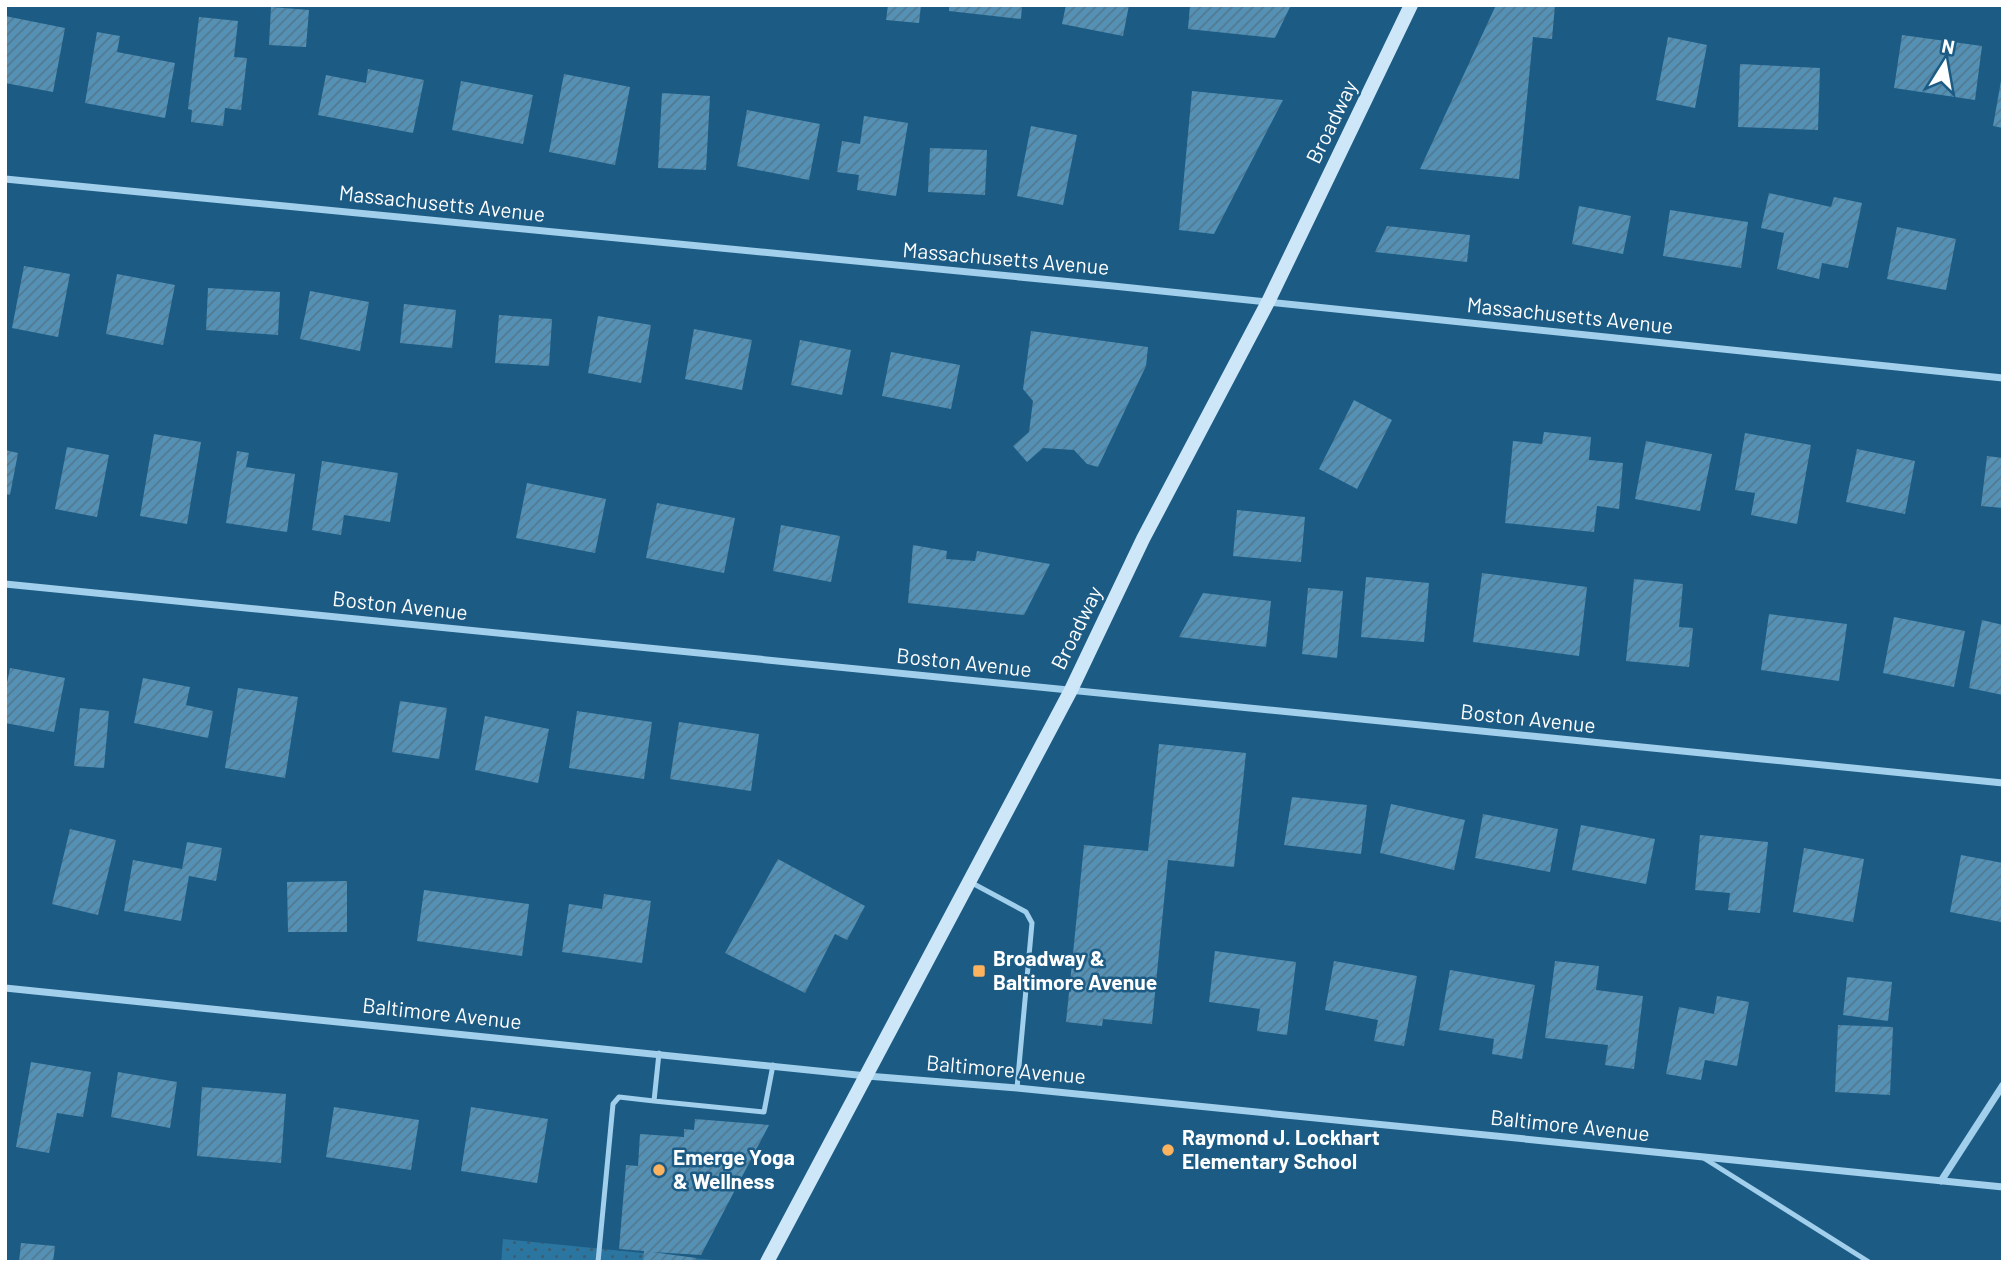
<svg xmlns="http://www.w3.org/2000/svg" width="2008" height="1267" font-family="Barlow,sans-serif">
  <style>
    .grass { fill: url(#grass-dots) }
    .building { fill: url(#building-hatch) }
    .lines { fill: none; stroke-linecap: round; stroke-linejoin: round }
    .service { stroke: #a2cfeb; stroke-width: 5 }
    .minor { stroke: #a2cfeb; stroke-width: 7 }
    .secondary { stroke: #cde7f8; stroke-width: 14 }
    .poi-dot { fill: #fcb35f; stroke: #1c5b84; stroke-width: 2.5 }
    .labels { text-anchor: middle; stroke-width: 5; stroke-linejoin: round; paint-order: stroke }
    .street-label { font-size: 21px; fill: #fff; stroke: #1c5b84 }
    .poi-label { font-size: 21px; font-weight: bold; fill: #fff; stroke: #1c5b84; text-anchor: start }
  </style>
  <defs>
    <pattern id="grass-dots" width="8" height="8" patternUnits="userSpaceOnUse" patternTransform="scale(1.75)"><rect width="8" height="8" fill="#2b75a1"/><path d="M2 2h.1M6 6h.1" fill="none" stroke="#3d5e72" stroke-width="1.8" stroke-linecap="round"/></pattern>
    <pattern id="building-hatch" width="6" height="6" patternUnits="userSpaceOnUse" patternTransform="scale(1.75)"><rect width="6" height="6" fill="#5591b5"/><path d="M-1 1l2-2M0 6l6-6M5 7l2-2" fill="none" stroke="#527990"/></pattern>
  </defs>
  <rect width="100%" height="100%" fill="#1c5b84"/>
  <path class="grass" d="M 503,1239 L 713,1260 L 501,1262 Z"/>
  <path class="building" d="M 888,5 L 921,5 L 919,23 L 886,20 Z
    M 949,5 L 1022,5 L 1021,19 L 949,11 Z
    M 1066,5 L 1129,5 L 1123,36 L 1062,24 Z
    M 1190,5 L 1291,5 L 1275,38 L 1188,29 Z
    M 1496,5 L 1555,5 L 1552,39 L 1533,37 L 1519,179 L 1420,169 Z
    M 271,7 L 309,10 L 306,47 L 269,45 Z
    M 5,16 L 65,28 L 53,92 L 5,83 Z
    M 199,17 L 238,21 L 234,57 L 247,58 L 241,110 L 225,108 L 223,126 L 191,122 L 192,110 L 188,109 Z
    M 97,32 L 120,36 L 117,52 L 175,63 L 165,118 L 85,103 Z
    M 1902,35 L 1982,46 L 1975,100 L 1894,88 Z
    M 1668,37 L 1707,45 L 1695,108 L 1656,100 Z
    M 1740,64 L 1820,68 L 1818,130 L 1738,127 Z
    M 368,69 L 424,80 L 413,133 L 318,115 L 326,75 L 366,83 Z
    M 564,74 L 630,87 L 615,165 L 549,152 Z
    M 461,81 L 533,95 L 523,144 L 452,130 Z
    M 2001,81 L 2003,81 L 2003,128 L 1993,126 Z
    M 1192,91 L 1283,100 L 1214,234 L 1179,230 Z
    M 662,93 L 710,96 L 706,170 L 658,168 Z
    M 747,110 L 820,124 L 809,180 L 737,166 Z
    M 864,116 L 908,123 L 896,196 L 857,190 L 859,175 L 837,172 L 842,141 L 860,144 Z
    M 1031,126 L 1077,135 L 1063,205 L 1017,196 Z
    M 930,148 L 987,150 L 985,195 L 928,192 Z
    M 1769,193 L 1831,207 L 1834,197 L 1862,203 L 1848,268 L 1822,263 L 1819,279 L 1777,269 L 1784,233 L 1761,228 Z
    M 1579,206 L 1631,216 L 1623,254 L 1572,244 Z
    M 1670,210 L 1748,222 L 1741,268 L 1663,256 Z
    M 1387,226 L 1470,235 L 1467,262 L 1375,252 Z
    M 1897,227 L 1956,239 L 1946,290 L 1887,279 Z
    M 24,266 L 70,274 L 58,337 L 12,328 Z
    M 117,274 L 175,285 L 163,345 L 106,334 Z
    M 208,288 L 280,292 L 278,335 L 206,330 Z
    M 310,291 L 369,302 L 360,351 L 300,339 Z
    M 404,304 L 456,310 L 452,348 L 400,343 Z
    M 499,315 L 552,319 L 549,366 L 495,363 Z
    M 598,316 L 651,325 L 641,383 L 588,373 Z
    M 694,329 L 752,340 L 742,390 L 685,379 Z
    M 1031,331 L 1148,347 L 1146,366 L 1098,467 L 1087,464 L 1074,450 L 1043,448 L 1027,462 L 1013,446 L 1029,432 L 1033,401 L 1023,389 Z
    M 800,340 L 851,350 L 842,395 L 791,385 Z
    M 891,352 L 960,365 L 951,409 L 882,396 Z
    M 1354,400 L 1392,420 L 1357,489 L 1319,469 Z
    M 1544,432 L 1591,437 L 1589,460 L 1623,463 L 1619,509 L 1597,506 L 1594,532 L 1505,523 L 1513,441 L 1542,444 Z
    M 1745,433 L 1811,445 L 1797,524 L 1751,515 L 1755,493 L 1735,490 Z
    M 154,434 L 201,442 L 187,524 L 140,516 Z
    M 1646,441 L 1712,454 L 1700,511 L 1635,499 Z
    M 67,447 L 109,455 L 97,517 L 55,509 Z
    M 1857,449 L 1915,461 L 1905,514 L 1846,502 Z
    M 5,450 L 18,453 L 10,495 L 5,494 Z
    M 237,451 L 249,453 L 246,467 L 295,474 L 287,532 L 226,523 Z
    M 1987,456 L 2003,458 L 2003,508 L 1981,506 Z
    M 322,461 L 398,473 L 390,522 L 344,515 L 341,535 L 312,530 Z
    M 527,483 L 606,499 L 595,553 L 516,538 Z
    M 657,503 L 735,518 L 724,573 L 646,558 Z
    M 1237,510 L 1305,517 L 1301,562 L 1233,556 Z
    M 781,525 L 840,536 L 831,582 L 773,571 Z
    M 913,545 L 947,551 L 946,559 L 975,561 L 977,551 L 1050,564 L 1024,615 L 908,603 Z
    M 1482,573 L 1587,587 L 1579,656 L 1473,642 Z
    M 1366,577 L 1429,583 L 1424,642 L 1361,637 Z
    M 1634,579 L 1683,584 L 1679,627 L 1693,628 L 1689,667 L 1626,661 Z
    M 1308,588 L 1343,591 L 1337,658 L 1302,654 Z
    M 1203,593 L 1271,601 L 1266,647 L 1179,637 Z
    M 1769,614 L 1847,624 L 1839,681 L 1761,670 Z
    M 1894,617 L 1965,631 L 1954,687 L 1883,673 Z
    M 1982,620 L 2003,625 L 2003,695 L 1969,688 Z
    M 10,668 L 65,678 L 54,732 L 5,723 L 5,693 Z
    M 143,678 L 190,687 L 186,705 L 213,711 L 208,738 L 134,723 Z
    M 238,688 L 298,697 L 285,778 L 225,768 Z
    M 400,701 L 447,708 L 439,759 L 392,752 Z
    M 80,708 L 109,711 L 104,768 L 74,766 Z
    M 577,711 L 652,722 L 644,779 L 569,768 Z
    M 485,716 L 549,729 L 538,783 L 475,770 Z
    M 679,722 L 759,734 L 751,791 L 670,779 Z
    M 1159,744 L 1246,753 L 1234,867 L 1168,860 L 1152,1024 L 1103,1019 L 1102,1026 L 1066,1022 L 1084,845 L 1148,851 Z
    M 1292,797 L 1367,805 L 1361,854 L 1284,845 Z
    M 1391,804 L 1465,820 L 1454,870 L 1380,853 Z
    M 1483,814 L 1558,829 L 1550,872 L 1475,858 Z
    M 1581,825 L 1655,839 L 1646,884 L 1572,870 Z
    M 70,829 L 116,840 L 98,915 L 52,904 Z
    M 1700,835 L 1768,842 L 1760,913 L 1728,910 L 1730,893 L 1695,890 Z
    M 187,842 L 222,848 L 216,881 L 189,876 L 181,921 L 124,911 L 133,860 L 182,869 Z
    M 1804,848 L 1864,859 L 1853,922 L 1793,912 Z
    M 1961,855 L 2003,863 L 2001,922 L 1950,912 Z
    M 778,859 L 865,906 L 847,940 L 835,934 L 805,993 L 725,953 Z
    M 347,881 L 347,932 L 288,932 L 287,882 Z
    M 424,890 L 529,904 L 522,956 L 417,941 Z
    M 604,894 L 651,901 L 642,963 L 562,952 L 569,904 L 602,909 Z
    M 1215,951 L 1296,962 L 1287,1035 L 1257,1031 L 1260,1009 L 1209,1002 Z
    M 1334,961 L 1417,976 L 1404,1046 L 1374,1041 L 1378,1020 L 1325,1010 Z
    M 1555,961 L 1599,966 L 1596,990 L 1643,996 L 1634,1069 L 1605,1065 L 1608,1045 L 1545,1038 Z
    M 1450,970 L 1535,985 L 1522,1059 L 1492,1054 L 1494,1039 L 1439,1030 Z
    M 1847,977 L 1892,982 L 1888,1021 L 1843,1015 Z
    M 1717,996 L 1749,1002 L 1737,1066 L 1705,1060 L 1701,1080 L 1666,1074 L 1679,1007 L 1714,1014 Z
    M 1838,1025 L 1893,1027 L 1890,1095 L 1835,1092 Z
    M 31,1062 L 91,1072 L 83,1117 L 57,1113 L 49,1153 L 16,1147 Z
    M 118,1072 L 177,1082 L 170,1128 L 111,1117 Z
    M 202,1087 L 286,1094 L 281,1163 L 197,1156 Z
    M 334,1107 L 419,1120 L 411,1170 L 326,1157 Z
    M 471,1107 L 548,1119 L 537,1183 L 461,1171 Z
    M 695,1119 L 769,1125 L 701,1255 L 652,1252 L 696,1258 L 694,1262 L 643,1262 L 644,1251 L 619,1249 L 626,1165 L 638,1166 L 640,1134 L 684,1137 L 684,1129 L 694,1130 Z
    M 21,1243 L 55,1246 L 53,1262 L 19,1262 Z"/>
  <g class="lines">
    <path class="service" d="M 972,883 L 1026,912 L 1032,923 L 1017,1088
      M 654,1101 L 764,1112 L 773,1065
      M 1702,1157 L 1869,1262
      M 598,1262 L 613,1104 L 619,1097 L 654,1101 L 659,1053"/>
    <path class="minor" d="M 5,179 L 1113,286 L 2003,378
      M 5,584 L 2003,783
      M 5,988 L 867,1076 L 1017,1088 L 2003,1187
      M 1941,1181 L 2003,1085"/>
    <path class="secondary" d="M 767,1262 L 1070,692 L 1143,539 L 1268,302 L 1411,5"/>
  </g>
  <g class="poi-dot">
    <rect x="972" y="964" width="14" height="14" rx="3.5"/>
    <circle cx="1168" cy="1150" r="7"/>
    <circle cx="659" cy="1170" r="7"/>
  </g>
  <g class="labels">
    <g class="street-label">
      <text transform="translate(1332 122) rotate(-64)" y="7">Broadway</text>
      <text transform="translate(442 204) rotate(6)" y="7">Massachusetts Avenue</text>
      <text transform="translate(1006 259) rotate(5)" y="7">Massachusetts Avenue</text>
      <text transform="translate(1570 316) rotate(6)" y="7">Massachusetts Avenue</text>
      <text transform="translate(400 606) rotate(6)" y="7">Boston Avenue</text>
      <text transform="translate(1077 628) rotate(-64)" y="7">Broadway</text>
      <text transform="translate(964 663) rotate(6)" y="7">Boston Avenue</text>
      <text transform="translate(1528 719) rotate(6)" y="7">Boston Avenue</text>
      <text transform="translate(442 1014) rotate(6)" y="7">Baltimore Avenue</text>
      <text transform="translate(1006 1070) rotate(5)" y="7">Baltimore Avenue</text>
      <text transform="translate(1570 1126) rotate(6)" y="7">Baltimore Avenue</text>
    </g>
    <g class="poi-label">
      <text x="993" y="966">Broadway &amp;<tspan x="993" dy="24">Baltimore Avenue</tspan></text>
      <text x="1182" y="1145">Raymond J. Lockhart<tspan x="1182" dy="24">Elementary School</tspan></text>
      <text x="673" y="1165">Emerge Yoga<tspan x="673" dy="24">&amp; Wellness</tspan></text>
    </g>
  </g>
  <rect width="2008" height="1267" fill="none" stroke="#ffffff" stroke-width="14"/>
  <g transform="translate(1945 63) rotate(11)" stroke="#1c5b84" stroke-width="5" paint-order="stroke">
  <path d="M0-5L12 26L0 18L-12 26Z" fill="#ffffff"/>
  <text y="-10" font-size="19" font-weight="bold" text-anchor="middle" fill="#ffffff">N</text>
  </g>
</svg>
